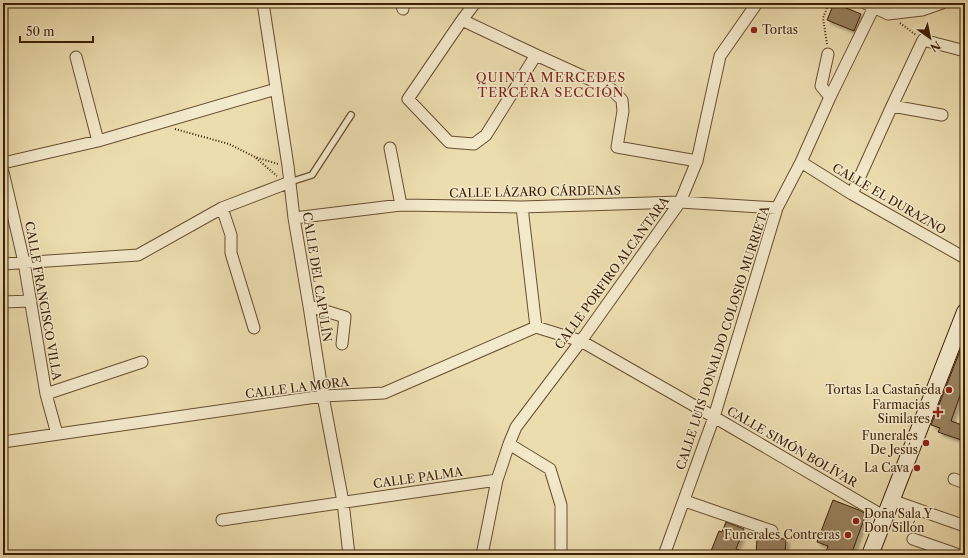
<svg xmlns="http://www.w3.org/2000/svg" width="968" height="558" font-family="'Libre Caslon Text',serif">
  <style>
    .building { fill: #98825e; stroke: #3c1f06; filter: url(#shadow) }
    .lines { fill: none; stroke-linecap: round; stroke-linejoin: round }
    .service-casing { stroke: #684e30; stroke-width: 8 }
    .minor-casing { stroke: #684e30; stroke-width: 13 }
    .secondary-casing { stroke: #3c1f06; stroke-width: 18 }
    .path { stroke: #3c1f06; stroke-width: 2; stroke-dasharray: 1 2; stroke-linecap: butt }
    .service { stroke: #f3e9cb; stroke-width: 5.5 }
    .minor { stroke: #f3e9cb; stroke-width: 11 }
    .secondary { stroke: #f3e9cb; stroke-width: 16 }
    .poi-dot { fill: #8f2418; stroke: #f3e9cb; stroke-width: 1.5 }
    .labels { text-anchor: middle; stroke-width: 3; stroke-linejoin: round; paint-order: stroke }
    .poi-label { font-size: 12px; fill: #3c1f06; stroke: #f3e9cb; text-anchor: end }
    .street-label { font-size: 12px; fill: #3c1f06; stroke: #f3e9cb }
    .neighbourhood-label { font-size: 13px; letter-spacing: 1px; fill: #7a1f14; stroke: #f3e9cb }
  </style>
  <defs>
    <filter id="shadow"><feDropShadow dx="3.5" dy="3.5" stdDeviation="1" flood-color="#0004"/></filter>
  </defs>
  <rect width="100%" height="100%" fill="#ecddaf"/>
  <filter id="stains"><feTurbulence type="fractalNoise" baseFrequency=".005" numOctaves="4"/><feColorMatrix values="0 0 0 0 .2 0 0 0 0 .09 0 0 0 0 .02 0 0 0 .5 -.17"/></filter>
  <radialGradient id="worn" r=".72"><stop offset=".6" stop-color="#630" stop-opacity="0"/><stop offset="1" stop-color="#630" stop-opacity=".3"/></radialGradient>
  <path class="building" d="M 834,3 L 861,14 L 854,31 L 827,20 Z
    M 965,338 L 965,395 L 961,393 L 951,421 L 965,426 L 965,429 L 961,440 L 938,432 L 940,428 L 931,425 Z
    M 833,500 L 859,510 L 866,514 L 851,555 L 825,555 L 828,546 L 817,542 Z
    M 726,522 L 744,529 L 736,549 L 750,554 L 750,555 L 721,555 L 711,551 L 719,531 L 722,532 Z
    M 757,537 L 786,539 L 785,555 L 756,555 Z"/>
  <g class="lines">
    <g class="service-casing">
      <path id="service" d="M 290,182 L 312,175 L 351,115"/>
    </g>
    <g class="minor-casing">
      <path id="minor" d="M 263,3 L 288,166 L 294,218 L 309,306 L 323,396 L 343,502 L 349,555
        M 401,3 L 403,9
        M 475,3 L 462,20 L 408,99 L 449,142 L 474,144 L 486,135 L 536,55
        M 865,3 L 888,14 L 922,10 L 942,3
        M 462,20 L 536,55 L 611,89 L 622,100 L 623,111 L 617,147 L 697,161
        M 828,54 L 821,86 L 830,97
        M 76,57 L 98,141
        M 892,106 L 942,115
        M 390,148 L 401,205
        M 801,162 L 852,194 L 965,258
        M 3,163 L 98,141 L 276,89
        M 3,172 L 24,262 L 46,394 L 57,434
        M 852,194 L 892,106 L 923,40 L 965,51
        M 522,207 L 536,327
        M 222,208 L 231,235 L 231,253 L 254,328
        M 294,218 L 401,205 L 522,207 L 680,202 L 777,208
        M 3,264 L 138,255 L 222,208 L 290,182
        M 3,302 L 31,301
        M 309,306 L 345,317 L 342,344
        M 46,394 L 142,362
        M 3,442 L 323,396 L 384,393 L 536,327 L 581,341 L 714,417 L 885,517
        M 509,444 L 550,469 L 561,505 L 561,555
        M 954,479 L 965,483
        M 891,500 L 965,526
        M 685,501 L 772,531
        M 222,520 L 497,480
        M 913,539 L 959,555
        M 482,555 L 497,480 L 509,444 L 516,427 L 581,341 L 680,202 L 697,161 L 720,56 L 757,3
        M 664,555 L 714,417 L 777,208 L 801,162 L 830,97 L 876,3"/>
    </g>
    <g class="secondary-casing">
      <path id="secondary" d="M 870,555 L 965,312"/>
    </g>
    <path class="path" d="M 900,23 L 916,35
      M 827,44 L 823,18 L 829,3
      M 175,129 L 229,144 L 255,157 L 278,164
      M 256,158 L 277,176"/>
    <use href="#service" class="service"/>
    <use href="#minor" class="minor"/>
    <use href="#secondary" class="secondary"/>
  </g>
  <g class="poi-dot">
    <circle cx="754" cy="30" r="4"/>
    <circle cx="949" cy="390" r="4"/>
    <path d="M936 406h4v4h4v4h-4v4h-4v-4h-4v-4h4z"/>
    <circle cx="926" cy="443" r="4"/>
    <circle cx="917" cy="468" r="4"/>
    <circle cx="856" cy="521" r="4"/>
    <circle cx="848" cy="535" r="4"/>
  </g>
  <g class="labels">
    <g class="poi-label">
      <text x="762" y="34" text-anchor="start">Tortas</text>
      <text x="941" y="394">Tortas La Castañeda</text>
      <text x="930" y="409">Farmacias<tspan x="930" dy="14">Similares</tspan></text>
      <text x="918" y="440">Funerales<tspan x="918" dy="14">De Jesús</tspan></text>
      <text x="909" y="472">La Cava</text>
      <text x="864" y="518" text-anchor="start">Doña Sala Y<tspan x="864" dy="14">Don Sillón</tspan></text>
      <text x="840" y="539">Funerales Contreras</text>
    </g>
    <g class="street-label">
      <text transform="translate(535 192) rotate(-1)" y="4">CALLE LÁZARO CÁRDENAS</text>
      <text transform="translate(889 199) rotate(30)" y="4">CALLE EL DURAZNO</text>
      <text transform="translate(612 273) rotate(-54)" y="4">CALLE PORFIRO ALCANTARA</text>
      <text transform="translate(317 277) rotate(81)" y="4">CALLE DEL CAPULÍN</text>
      <text transform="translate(43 301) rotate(80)" y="4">CALLE FRANCISCO VILLA</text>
      <text transform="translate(723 338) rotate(-72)" y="4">CALLE LUIS DONALDO COLOSIO MURRIETA</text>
      <text transform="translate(297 388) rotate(-7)" y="4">CALLE LA MORA</text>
      <text transform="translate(792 447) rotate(30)" y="4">CALLE SIMÓN BOLÍVAR</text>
      <text transform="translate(418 478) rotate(-8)" y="4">CALLE PALMA</text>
    </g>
    <g class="neighbourhood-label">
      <text x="551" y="82">QUINTA MERCEDES<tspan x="551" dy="15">TERCERA SECCIÓN</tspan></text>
    </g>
  </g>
  <rect width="968" height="558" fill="none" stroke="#ecddaf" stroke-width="16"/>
  <rect x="4" y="4" width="960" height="550" fill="none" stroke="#3c1f06" stroke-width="2"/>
  <rect x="8" y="8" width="952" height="542" fill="none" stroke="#3c1f06"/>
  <g transform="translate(930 38) rotate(147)" stroke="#f3e9cb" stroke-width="3" paint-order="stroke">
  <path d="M0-3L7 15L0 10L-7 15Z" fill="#3c1f06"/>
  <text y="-6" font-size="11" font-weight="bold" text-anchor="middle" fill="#3c1f06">N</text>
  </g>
  <path d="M20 36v6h73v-6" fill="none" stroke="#3c1f06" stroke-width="2"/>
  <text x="26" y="36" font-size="12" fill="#3c1f06" stroke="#f3e9cb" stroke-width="3" paint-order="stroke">50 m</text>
  <rect width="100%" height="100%" filter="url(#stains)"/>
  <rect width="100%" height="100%" fill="url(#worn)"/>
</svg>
